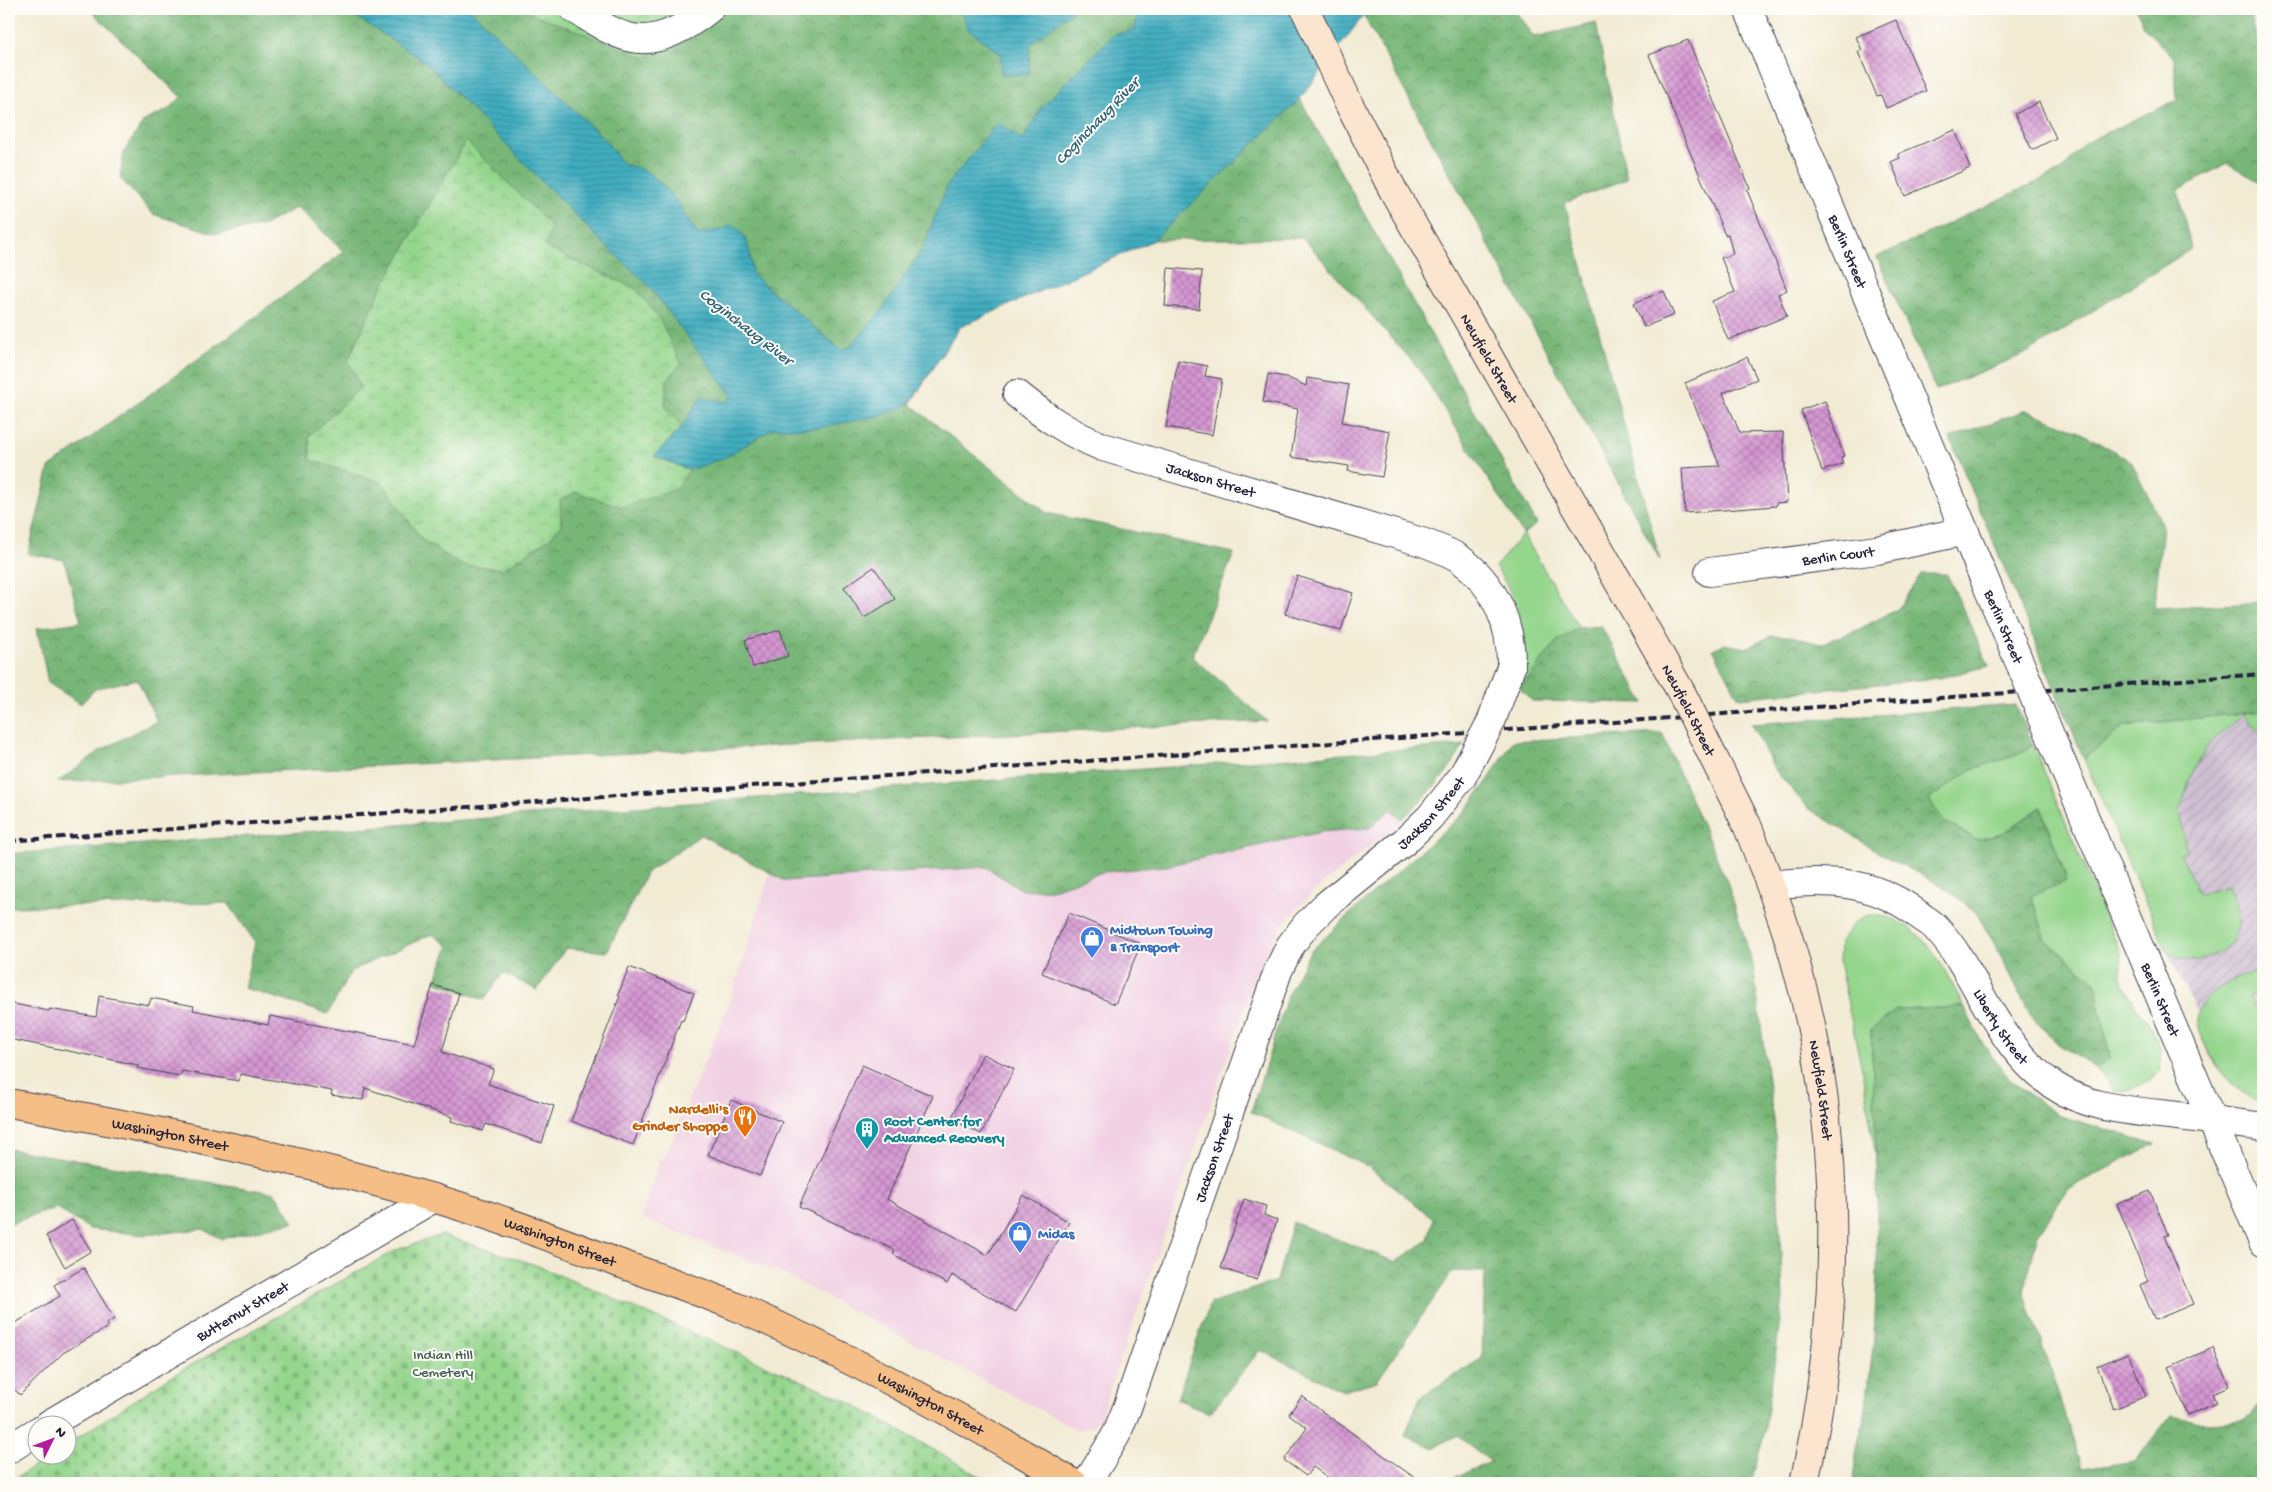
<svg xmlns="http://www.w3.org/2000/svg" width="2272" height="1492" font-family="'Gochi Hand',sans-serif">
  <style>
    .built { fill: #f1d0e3 }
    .industrial { fill: url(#industrial-furrows) }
    .grass { fill: #95d68d; stroke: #5c7c64 }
    .forest { fill: url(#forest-crowns); stroke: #4d6c5a; fill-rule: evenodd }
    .wetland { fill: url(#wetland-marsh); stroke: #5c7c64 }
    .cemetery { fill: url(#cemetery-stones); stroke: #5c7c64 }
    .park { fill: url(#park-crowns); stroke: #5c7c64 }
    .water { fill: url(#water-rules); stroke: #31687d }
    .building { fill: url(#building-cross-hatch) }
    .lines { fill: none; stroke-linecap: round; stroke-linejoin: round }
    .minor-casing { stroke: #414052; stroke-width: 30 }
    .tertiary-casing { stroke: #414052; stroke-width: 30 }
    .secondary-casing { stroke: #414052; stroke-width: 30 }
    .trunk-casing { stroke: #414052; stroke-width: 30 }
    .minor { stroke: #fff; stroke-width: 28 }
    .tertiary { stroke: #fff; stroke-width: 28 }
    .secondary { stroke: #fbe5cf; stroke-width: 28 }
    .trunk { stroke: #f5be86; stroke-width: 28 }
    .rail { stroke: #22223b; stroke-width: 4; stroke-dasharray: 8 4; stroke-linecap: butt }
    .minor-bridge-casing { stroke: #414052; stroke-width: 30; stroke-linecap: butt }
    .secondary-bridge-casing { stroke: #414052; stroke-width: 30; stroke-linecap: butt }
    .minor-bridge { stroke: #fff; stroke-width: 28 }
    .secondary-bridge { stroke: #fbe5cf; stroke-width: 28 }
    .labels { text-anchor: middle; stroke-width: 4; stroke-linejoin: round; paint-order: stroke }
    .street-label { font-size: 15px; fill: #22223b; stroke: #fdfcf7 }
    .shop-label { font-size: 15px; font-weight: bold; fill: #366cbe; stroke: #fdfcf7; text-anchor: start }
    .food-label { font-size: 15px; font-weight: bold; fill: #c56008; stroke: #fdfcf7; text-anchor: end }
    .culture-label { font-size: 15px; font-weight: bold; fill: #0d838f; stroke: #fdfcf7; text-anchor: start }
    .park-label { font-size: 15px; fill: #4a6158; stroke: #fdfcf7 }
    .water-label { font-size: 16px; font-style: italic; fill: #306176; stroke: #fdfcf7 }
  </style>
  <defs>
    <pattern id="industrial-furrows" width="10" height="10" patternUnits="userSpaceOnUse" patternTransform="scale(1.25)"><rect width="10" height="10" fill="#cebed1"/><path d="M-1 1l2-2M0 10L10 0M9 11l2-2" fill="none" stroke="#b1a3b4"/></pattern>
    <pattern id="forest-crowns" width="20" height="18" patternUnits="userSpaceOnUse" patternTransform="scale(1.25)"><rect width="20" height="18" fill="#78b778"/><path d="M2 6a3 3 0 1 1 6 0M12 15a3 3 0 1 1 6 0" fill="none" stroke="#629464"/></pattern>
    <pattern id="wetland-marsh" width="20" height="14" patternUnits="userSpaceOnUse" patternTransform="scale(1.25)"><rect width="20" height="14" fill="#95d68d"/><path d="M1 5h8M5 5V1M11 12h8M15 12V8" fill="none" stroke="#80b77b"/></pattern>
    <pattern id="cemetery-stones" width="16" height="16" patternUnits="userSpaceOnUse" patternTransform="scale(1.25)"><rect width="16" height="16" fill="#95d68d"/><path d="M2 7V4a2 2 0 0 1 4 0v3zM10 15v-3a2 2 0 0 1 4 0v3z" fill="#80b77b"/></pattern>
    <pattern id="park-crowns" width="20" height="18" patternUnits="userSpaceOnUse" patternTransform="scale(1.25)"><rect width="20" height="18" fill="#95d68d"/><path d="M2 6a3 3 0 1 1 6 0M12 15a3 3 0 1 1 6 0" fill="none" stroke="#80b77b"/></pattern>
    <pattern id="water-rules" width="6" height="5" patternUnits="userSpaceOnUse" patternTransform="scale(1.25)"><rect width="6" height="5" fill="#40adbf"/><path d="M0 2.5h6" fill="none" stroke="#358c9c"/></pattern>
    <pattern id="building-cross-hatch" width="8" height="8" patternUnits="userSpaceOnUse" patternTransform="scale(1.25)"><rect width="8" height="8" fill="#d697d3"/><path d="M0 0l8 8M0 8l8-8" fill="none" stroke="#ad7bac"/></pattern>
  </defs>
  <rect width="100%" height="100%" fill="#fdfcf7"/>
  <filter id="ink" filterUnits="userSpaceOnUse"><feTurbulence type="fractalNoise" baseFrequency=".02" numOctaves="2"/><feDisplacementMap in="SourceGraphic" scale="10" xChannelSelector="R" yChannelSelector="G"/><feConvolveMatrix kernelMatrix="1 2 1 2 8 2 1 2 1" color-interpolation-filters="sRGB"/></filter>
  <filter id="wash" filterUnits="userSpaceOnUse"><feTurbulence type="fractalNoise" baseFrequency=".0096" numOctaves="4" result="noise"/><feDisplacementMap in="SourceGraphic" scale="20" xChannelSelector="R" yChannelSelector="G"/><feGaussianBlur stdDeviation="1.12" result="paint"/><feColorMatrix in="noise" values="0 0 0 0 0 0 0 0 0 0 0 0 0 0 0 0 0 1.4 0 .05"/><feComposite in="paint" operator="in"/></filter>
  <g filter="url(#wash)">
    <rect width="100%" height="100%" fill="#f2ebd4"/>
    <path class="built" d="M 1391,809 L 1402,819 L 1405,824 L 1373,844 L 1313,892 L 1282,925 L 1260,965 L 1099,1419 L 1091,1427 L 1078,1430 L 783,1274 L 641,1218 L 660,1158 L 664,1159 L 732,996 L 770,873 L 785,881 L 986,867 L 1022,890 L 1053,889 L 1103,872 L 1166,866 L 1321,832 L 1370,828 Z"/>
    <path class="industrial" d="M 2243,714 L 2263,736 L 2263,1104 L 2254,1100 L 2234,1086 L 2219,1070 L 2207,1052 L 2199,1028 L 2198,1013 L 2167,952 L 2084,759 Z"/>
    <path class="grass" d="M 1523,534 L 1579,628 L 1557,641 L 1520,689 C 1521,676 1524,663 1524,650 C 1525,621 1512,590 1495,567 Z
      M 2263,711 L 2263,737 L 2243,714 L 2207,747 L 2190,778 L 2180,810 L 2186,851 L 2180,853 L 2199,894 L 2228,886 C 2233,899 2239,910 2238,924 C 2237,948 2207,963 2185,960 C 2179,959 2173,954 2167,952 L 2084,759 L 2124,726 Z
      M 2033,745 L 2121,954 L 2121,979 L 2139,1012 L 2148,1022 L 2161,1049 L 2159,1072 C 2144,1085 2137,1090 2116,1091 L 2096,1068 L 2110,1057 L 2095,982 L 2046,940 L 2031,895 L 2067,880 L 2041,807 L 2002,834 L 1977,840 L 1942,820 L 1929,799 L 1972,769 L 2017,755 Z
      M 1868,915 C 1921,914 1943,967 1964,1007 L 1897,1010 L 1871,1030 L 1877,1164 L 1862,1070 L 1839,962 L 1840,941 L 1854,923 Z
      M 2254,971 L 2263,971 L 2263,989 L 2249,998 L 2263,1022 L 2263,1104 C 2233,1091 2211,1065 2201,1034 C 2199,1028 2196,1018 2199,1011 C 2208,989 2233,980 2254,971 Z"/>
    <path class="forest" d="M 89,9 L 521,9 L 646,57 L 695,9 L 1262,9 L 1300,99 L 1537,524 L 1523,534 L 1419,369 L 1303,238 L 1154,240 L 960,327 L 910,404 L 1047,513 L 1234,553 L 1192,657 L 1267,721 L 58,782 L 101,750 L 157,721 L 137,679 L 95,689 L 81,704 L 48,683 L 37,628 L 81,622 L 64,560 L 28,554 L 49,468 L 344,252 L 297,207 L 264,225 L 216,234 L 153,214 L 120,178 L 124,152 L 144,121 L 169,109 L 181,97 ZM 466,141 L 545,247 L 636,289 L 667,380 L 665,406 L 654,456 L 689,471 L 623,507 L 576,492 L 560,500 L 561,526 L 550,538 L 503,569 L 462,565 L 422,540 L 383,483 L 311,460 L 309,436 L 361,387 L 348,360 L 381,289 Z
      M 1360,9 L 1514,9 L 1534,37 L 1596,23 L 1627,179 L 1565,203 L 1660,560 Z
      M 2137,9 L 2263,9 L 2263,16 L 2251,17 L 2263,61 L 2263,184 L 2227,163 L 2178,190 L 2191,249 L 2025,354 L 1936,390 L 1877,257 L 2062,170 L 2084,143 L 2177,100 L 2174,59 L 2143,26 Z
      M 2026,410 L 2080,432 L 2131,461 L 2163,526 L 2154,608 L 2263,603 L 2263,711 L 2124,726 L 2084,759 L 1950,438 Z
      M 1921,574 L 1947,574 L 1989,666 L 1939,678 L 1739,698 L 1713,649 L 1724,644 L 1747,648 L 1771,636 L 1791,636 L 1820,644 L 1857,630 L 1898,609 Z
      M 1601,626 L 1644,703 L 1532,701 L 1520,689 L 1557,641 L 1579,628 Z
      M 2016,705 L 2033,745 L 2017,755 L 1972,769 L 1929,799 L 1942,820 L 1977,840 L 2002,834 L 2041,807 L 2067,881 L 2031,896 L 2046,940 L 2095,982 L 2110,1058 L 2096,1068 L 2058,1044 L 2031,1016 L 1998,950 L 1975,911 L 1942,886 L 1880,853 L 1808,808 L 1775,770 L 1751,724 Z
      M 1662,733 L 1728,884 L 1753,965 L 1775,1133 L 1783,1299 L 1765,1430 L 1751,1483 L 1449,1483 L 1457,1476 L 1491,1462 L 1457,1435 L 1433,1448 L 1405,1435 L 1420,1397 L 1482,1358 L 1485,1272 L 1453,1271 L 1377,1381 L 1343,1391 L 1260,1350 L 1210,1413 L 1177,1399 L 1210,1303 L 1277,1281 L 1293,1222 L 1396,1262 L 1428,1240 L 1433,1218 L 1369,1167 L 1251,1112 L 1288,994 L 1310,952 L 1354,910 L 1462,815 L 1487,782 L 1513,741 Z
      M 1464,745 C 1448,774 1427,796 1402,819 L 1391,809 L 1370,828 L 1321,832 L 1166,866 L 1103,872 L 1053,889 L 1022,890 L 986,867 L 785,881 L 701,835 L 647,872 L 607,952 L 566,948 L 537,990 L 503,973 L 484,1000 L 435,981 L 449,946 L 432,934 L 351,971 L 328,1014 L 244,988 L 255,942 L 228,903 L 9,907 L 9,854 Z
      M 1964,1007 L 1982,1043 L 2011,1081 L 2057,1115 L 2155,1144 L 2069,1188 L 2038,1234 L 2024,1291 L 2083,1469 L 2135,1461 L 2171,1415 L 2209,1423 L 2244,1420 L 2263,1400 L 2263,1483 L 1852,1483 C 1856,1464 1856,1440 1864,1423 L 1874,1339 L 1877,1270 L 1877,1164 L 1871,1030 L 1896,1010 Z
      M 9,1149 L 275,1193 L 294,1222 L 222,1239 L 203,1229 L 145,1235 L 90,1229 L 56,1208 L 9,1224 Z"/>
    <path class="wetland" d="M 466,141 L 551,226 L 545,247 L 636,289 L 659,318 L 681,363 L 667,380 L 665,406 L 682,427 L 654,456 L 689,470 L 676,489 L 622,507 L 576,492 L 560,500 L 561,526 L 550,538 L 503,569 L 462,565 L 422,540 L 383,483 L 311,460 L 309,436 L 361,387 L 348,361 L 381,289 Z"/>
    <path class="cemetery" d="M 442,1235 L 536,1265 L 844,1399 L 992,1483 L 9,1483 L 51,1455 L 68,1454 L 68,1444 L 170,1377 L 396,1250 Z"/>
    <path class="park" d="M 521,9 L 695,9 L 669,39 L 646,58 Z"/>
    <path class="water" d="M 344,9 L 470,9 L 605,140 L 624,165 C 661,168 679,207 698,234 L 725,229 L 731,224 C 751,237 750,252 752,274 L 841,350 L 850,347 L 882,310 L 922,250 L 948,184 L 998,122 L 1022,140 L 1041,108 L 1114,34 L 1135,30 L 1138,9 L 1364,9 L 1363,16 L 1300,99 L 1154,240 L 960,327 L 909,404 L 883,415 L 818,428 L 774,428 L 722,459 L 689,470 L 654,456 L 682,427 L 701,397 L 729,402 L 732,396 L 649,286 L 603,243 L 424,61 Z
      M 960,9 L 1074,9 L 1030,45 L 1029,75 L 1001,75 L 1001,54 L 968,29 Z"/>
    <g id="blocks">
      <path class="building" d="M 1896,20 L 1926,91 L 1886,108 L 1881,95 L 1877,96 L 1858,52 L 1862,50 L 1856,37 Z
        M 1688,40 L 1750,188 L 1747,190 L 1787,290 L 1778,294 L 1787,316 L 1728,340 L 1712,301 L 1735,292 L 1721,258 L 1733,254 L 1728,234 L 1725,235 L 1649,55 Z
        M 2039,102 L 2056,138 L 2032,150 L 2015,114 Z
        M 1955,130 L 1970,168 L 1905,196 L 1891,162 L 1900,158 L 1898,154 Z
        M 1168,268 L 1202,271 L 1199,309 L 1165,306 Z
        M 1664,291 L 1674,315 L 1644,327 L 1634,303 Z
        M 1747,357 L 1757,379 L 1723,393 L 1740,433 L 1783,432 L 1787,502 L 1776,503 L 1776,506 L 1685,513 L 1682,468 L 1720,466 L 1685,383 Z
        M 1178,360 L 1207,366 L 1205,376 L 1222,379 L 1212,435 L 1166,427 Z
        M 1268,374 L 1286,377 L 1306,386 L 1307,378 L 1349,385 L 1342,422 L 1390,431 L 1382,477 L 1348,471 L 1349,466 L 1291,457 L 1298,409 L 1263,402 Z
        M 1825,401 L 1844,456 L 1841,457 L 1843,464 L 1822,471 L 1801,410 Z
        M 874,567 L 895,599 L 864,618 L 844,587 Z
        M 1297,576 L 1353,593 L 1341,631 L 1285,614 Z
        M 780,630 L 788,656 L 753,667 L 745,640 Z
        M 1069,913 L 1141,944 L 1115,1004 L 1042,973 Z
        M 629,967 L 694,993 L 683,1021 L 681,1020 L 633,1145 L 571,1121 L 620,996 L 618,995 Z
        M 433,985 L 459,993 L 442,1052 L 494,1069 L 488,1084 L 554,1106 L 542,1143 L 486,1124 L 483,1131 L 451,1121 L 452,1117 L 365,1088 L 363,1100 L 331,1095 L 332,1091 L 240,1074 L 239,1081 L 182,1071 L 180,1076 L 137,1068 L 138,1065 L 9,1039 L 9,1003 L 49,1011 L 50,1009 L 96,1017 L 99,996 L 149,1005 L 151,998 L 194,1006 L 193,1010 L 268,1025 L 270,1016 L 414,1044 Z
        M 983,1054 L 1014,1069 L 981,1134 L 951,1119 Z
        M 862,1065 L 933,1096 L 887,1199 L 988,1255 L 1023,1195 L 1069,1222 L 1016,1312 L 952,1275 L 947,1284 L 893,1254 L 895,1250 L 799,1207 Z
        M 731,1100 L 782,1122 L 760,1176 L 708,1155 Z
        M 2150,1191 L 2168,1235 L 2164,1236 L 2193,1304 L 2155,1320 L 2140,1285 L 2148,1281 L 2117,1204 Z
        M 1244,1199 L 1266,1206 L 1264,1215 L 1277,1220 L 1257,1280 L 1221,1268 Z
        M 72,1220 L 91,1251 L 65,1267 L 46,1236 Z
        M 84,1268 L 114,1319 L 106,1324 L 108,1327 L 63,1353 L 20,1395 L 9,1384 L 9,1327 L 60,1296 L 54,1285 Z
        M 2213,1348 L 2229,1386 L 2212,1393 L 2216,1403 L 2188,1415 L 2168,1367 Z
        M 2128,1353 L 2146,1396 L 2114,1409 L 2097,1366 Z
        M 1302,1396 L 1320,1410 L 1422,1483 L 1336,1483 L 1313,1467 L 1306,1476 L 1284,1460 L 1307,1428 L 1289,1414 Z"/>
    </g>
  </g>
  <g filter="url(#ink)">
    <use href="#blocks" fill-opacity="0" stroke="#414052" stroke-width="1"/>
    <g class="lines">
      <g class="minor-casing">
        <g id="minor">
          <path d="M 574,9 C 592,19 612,34 632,38 C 660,44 689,25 709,9"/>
          <path id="s1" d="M 1748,9 L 1981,571"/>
          <path id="s2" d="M 1017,394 C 1044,416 1070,434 1103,447 L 1425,543 C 1437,548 1450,552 1460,559 C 1495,584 1512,625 1511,667"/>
          <path id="s3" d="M 1709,572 L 1877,550 L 1965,531"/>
          <path id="s4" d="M 2093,837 L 2263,1242"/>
          <path id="s5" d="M 49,1424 L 434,1198"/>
          <path d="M 9,1449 L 38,1431"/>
          <path id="s6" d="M 1087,1483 L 1116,1435 L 1127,1408 L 1278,971 L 1290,946 L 1306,925 L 1325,906 L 1405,841 L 1430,817 L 1462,777"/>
        </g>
      </g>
      <g class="tertiary-casing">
        <g id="tertiary">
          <path id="s7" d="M 1771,885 C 1824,879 1870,879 1915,912 C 1922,918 1931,922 1936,928 C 1956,949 1970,976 1984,1001 C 2002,1032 2022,1064 2053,1085 C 2088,1109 2136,1111 2177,1116 C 2206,1119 2234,1123 2263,1127"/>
        </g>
      </g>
      <g class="secondary-casing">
        <g id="secondary">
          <path id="s8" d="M 1305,9 L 1349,104 L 1394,192 L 1641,621"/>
          <path id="s9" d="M 1747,825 C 1765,870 1783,916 1796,964 C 1844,1134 1842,1312 1804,1483"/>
        </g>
      </g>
      <g class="trunk-casing">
        <g id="trunk">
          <path id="s10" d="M 9,1103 C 151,1128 293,1157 433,1198 C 495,1216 556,1239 616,1262 C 657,1277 699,1291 739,1308 C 855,1359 965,1419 1073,1483"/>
        </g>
      </g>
      <use href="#minor" class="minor"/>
      <use href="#tertiary" class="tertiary"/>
      <use href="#secondary" class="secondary"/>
      <use href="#trunk" class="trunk"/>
      <path class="rail" d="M 9,841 L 2263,674"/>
      <g class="minor-bridge-casing">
        <g id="minor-bridge">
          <path id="s11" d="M 1981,571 L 2093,837"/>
          <path d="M 1462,777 L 1491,722 L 1511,667"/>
        </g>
      </g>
      <g class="secondary-bridge-casing">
        <g id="secondary-bridge">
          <path id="s12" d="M 1641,621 L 1681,692 L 1747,825"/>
        </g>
      </g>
      <use href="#minor-bridge" class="minor-bridge"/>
      <use href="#secondary-bridge" class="secondary-bridge"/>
    </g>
  </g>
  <defs>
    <g id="shop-pin" transform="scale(1.25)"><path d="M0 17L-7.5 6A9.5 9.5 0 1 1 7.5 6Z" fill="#3f7fe0" stroke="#fdfcf7"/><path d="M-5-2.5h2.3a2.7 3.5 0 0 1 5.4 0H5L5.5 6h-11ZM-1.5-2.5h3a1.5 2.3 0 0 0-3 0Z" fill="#fff"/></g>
    <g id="restaurant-pin" transform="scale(1.25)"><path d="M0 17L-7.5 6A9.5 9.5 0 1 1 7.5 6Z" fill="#e8710a" stroke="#fdfcf7"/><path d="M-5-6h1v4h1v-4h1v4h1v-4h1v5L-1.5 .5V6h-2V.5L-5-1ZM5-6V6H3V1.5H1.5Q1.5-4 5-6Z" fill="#fff"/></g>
    <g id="building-pin" transform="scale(1.25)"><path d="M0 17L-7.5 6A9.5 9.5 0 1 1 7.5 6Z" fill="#0f9aa8" stroke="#fdfcf7"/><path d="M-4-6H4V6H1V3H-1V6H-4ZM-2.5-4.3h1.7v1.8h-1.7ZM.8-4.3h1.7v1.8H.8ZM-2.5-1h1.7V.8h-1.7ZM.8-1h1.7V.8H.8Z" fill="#fff"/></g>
  </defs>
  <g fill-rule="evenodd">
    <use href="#shop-pin" x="1092" y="938"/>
    <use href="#restaurant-pin" x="745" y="1117"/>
    <use href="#building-pin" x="867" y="1129"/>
    <use href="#shop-pin" x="1020" y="1233"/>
  </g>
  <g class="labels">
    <g class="street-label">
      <text dy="5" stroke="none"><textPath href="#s1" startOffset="262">Berlin Street</textPath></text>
      <text dy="5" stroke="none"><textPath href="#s8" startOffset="395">Newfield Street</textPath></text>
      <text dy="5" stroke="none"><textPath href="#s2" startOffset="214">Jackson Street</textPath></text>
      <text dy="5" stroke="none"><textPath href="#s3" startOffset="130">Berlin Court</textPath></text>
      <text dy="5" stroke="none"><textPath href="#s11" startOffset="60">Berlin Street</textPath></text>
      <text dy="5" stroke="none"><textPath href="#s12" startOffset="101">Newfield Street</textPath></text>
      <text dy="5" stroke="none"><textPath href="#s6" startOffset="770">Jackson Street</textPath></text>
      <text dy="5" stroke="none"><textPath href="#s4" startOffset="176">Berlin Street</textPath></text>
      <text dy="5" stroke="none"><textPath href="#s7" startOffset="295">Liberty Street</textPath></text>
      <text dy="5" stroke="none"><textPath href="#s9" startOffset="276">Newfield Street</textPath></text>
      <text dy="5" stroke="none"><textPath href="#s10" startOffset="164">Washington Street</textPath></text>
      <text dy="5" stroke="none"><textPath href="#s6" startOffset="350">Jackson Street</textPath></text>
      <text dy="5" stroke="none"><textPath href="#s10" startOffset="569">Washington Street</textPath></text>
      <text dy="5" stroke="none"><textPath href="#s5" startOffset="224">Butternut Street</textPath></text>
      <text dy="5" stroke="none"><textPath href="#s10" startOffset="974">Washington Street</textPath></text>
    </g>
    <g class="shop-label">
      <text x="1110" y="934">Midtown Towing<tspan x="1110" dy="17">&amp; Transport</tspan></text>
      <text x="1038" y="1238">Midas</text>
    </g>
    <g class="food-label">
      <text x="728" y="1113">Nardelli's<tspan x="728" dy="17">Grinder Shoppe</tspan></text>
    </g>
    <g class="culture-label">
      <text x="884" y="1125">Root Center for<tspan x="884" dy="17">Advanced Recovery</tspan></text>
    </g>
    <g class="park-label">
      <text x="443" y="1359">Indian Hill<tspan x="443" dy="17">Cemetery</tspan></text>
    </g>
    <g class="water-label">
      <text transform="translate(1096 120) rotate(-46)" y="6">Coginchaug River</text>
      <text transform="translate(747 326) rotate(38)" y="6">Coginchaug River</text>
    </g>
  </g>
  <rect width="2272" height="1492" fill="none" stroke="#fdfcf7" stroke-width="30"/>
  <g transform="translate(52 1440) rotate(48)"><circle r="24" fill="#fdfcf7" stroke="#a5a5ac"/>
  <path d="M0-4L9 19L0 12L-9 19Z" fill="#b5179e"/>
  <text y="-8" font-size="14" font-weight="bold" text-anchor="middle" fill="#22223b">N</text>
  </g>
</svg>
